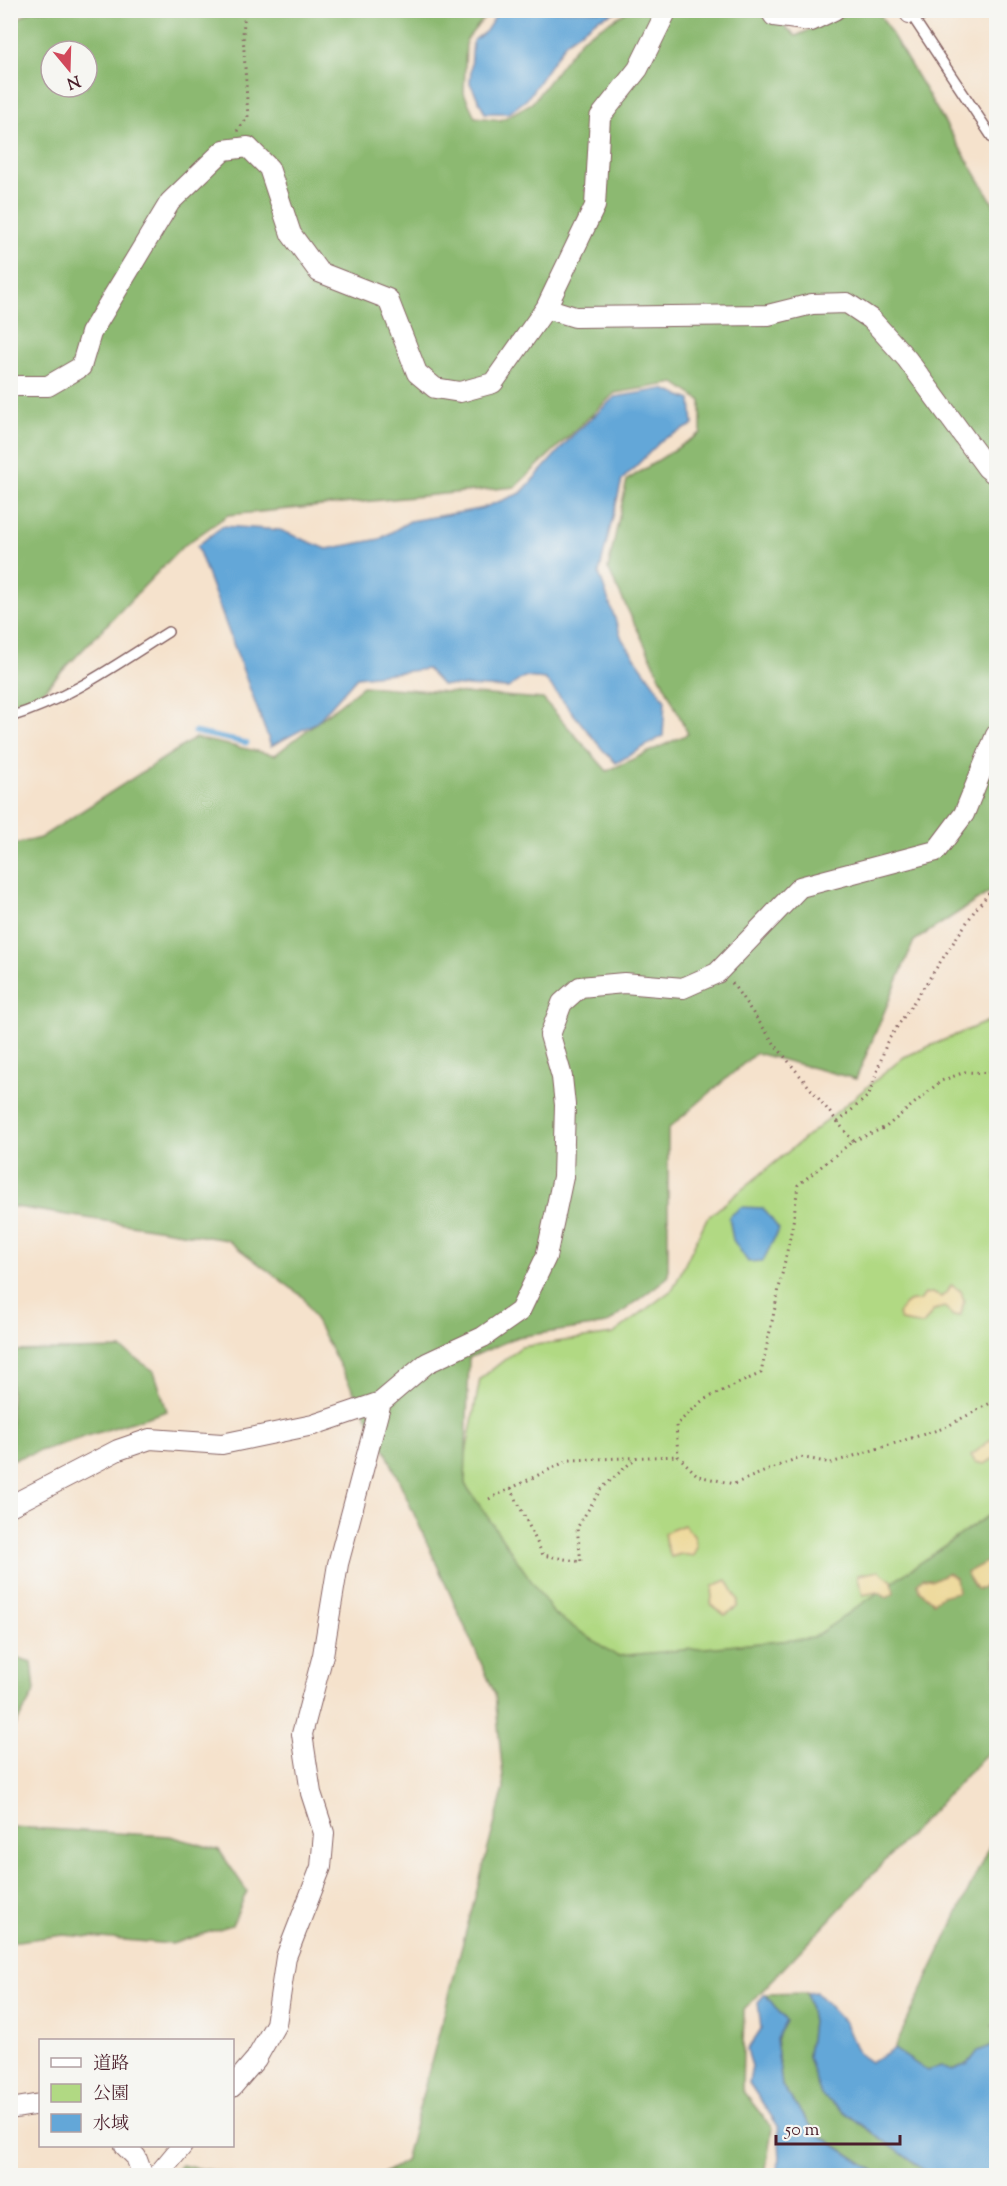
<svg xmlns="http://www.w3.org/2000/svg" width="1007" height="2186" font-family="'Sorts Mill Goudy','Noto Serif JP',serif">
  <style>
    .green { fill: #b1d983; stroke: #7e7c57; stroke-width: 1.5 }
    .forest { fill: #8cb971; stroke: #6b6c4e; stroke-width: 1.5; fill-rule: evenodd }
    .sand { fill: #eeda9e; stroke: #9c7c64; stroke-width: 1.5 }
    .water { fill: #63a7d8; stroke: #566382; stroke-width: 1.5 }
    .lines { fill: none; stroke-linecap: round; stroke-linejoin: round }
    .stream { stroke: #63a7d8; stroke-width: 5 }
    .service-casing { stroke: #866363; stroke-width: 12 }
    .minor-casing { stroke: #866363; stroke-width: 22 }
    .path { stroke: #866363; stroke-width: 3; stroke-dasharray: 1.5 4.5; stroke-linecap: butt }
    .service { stroke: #fff; stroke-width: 9 }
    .minor { stroke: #fff; stroke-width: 20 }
  </style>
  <rect width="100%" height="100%" fill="#f6f6f2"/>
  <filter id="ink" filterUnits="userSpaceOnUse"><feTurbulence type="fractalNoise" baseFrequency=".0167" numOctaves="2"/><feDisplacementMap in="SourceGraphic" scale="12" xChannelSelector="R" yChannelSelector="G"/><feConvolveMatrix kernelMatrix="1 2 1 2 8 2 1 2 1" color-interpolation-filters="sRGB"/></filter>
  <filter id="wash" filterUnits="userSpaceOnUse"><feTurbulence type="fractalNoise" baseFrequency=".008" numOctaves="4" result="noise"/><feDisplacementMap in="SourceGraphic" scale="24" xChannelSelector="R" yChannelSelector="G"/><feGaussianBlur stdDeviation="1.35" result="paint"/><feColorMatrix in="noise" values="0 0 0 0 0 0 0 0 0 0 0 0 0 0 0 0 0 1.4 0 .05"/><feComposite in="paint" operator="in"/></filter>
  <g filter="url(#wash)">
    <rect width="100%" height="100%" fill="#f5e2cc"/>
    <path class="green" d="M 996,1018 L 996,1610 L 619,1681 L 541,1622 L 458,1496 L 480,1379 L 521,1347 L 613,1334 L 673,1289 L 707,1218 L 904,1057 Z"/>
    <path class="forest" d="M 32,10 L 490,11 L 466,40 L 464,93 L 475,117 L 501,120 L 532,103 L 582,38 L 628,11 L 767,11 L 796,36 L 851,11 L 878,11 L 996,208 L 996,888 L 914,941 L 856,1079 L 756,1053 L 668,1129 L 668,1277 L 607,1324 L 517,1337 L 469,1358 L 465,1484 L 554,1614 L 617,1656 L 813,1638 L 996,1510 L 996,1744 L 744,2010 L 742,2090 L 772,2128 L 765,2175 L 381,2175 L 405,2161 L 504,1788 L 495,1694 L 387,1454 L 303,1297 L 227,1240 L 10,1206 L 11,845 L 40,838 L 195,738 L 275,755 L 363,686 L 543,699 L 607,771 L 688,734 L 608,569 L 627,480 L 701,433 L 701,401 L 675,383 L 615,393 L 515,487 L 228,515 L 182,547 L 39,695 L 11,703 L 10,19 L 15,21 ZM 51,51 L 87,51 L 87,87 L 51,87 Z
      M 122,1349 L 154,1371 L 167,1411 L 11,1460 L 11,1351 Z
      M 11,1656 L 32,1662 L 35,1691 L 11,1733 Z
      M 11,1827 L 170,1836 L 219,1850 L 247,1891 L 232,1925 L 172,1944 L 64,1935 L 11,1942 Z
      M 996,1832 L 996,2025 L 992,2026 L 996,2035 L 996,2044 L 978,2051 L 968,2064 L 951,2070 L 941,2066 L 927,2071 L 894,2049 Z
      M 807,1993 L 812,2022 L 808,2057 L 821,2095 L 931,2175 L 881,2175 L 816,2133 L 782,2086 L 776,2039 L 786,2021 L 765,1994 Z
      M 181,2165 L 235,2175 L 171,2175 Z"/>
    <path class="sand" d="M 951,1285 L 961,1291 L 964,1301 L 961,1315 L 953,1316 L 945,1307 L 934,1310 L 923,1325 L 901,1321 L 898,1315 C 904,1303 908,1300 920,1301 L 925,1294 L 932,1293 L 941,1297 L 948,1291 Z
      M 993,1438 L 996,1439 L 996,1457 L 985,1464 L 975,1462 L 971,1455 C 980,1450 984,1443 993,1438 Z
      M 684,1525 L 694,1536 L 697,1547 L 693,1556 L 681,1554 L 671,1557 L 666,1544 L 664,1533 Z
      M 986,1562 L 996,1567 L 996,1581 L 989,1582 L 982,1589 L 976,1589 L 966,1573 Z
      M 879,1571 L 892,1581 L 894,1593 L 887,1598 L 877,1592 L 863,1595 L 857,1575 Z
      M 947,1573 L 956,1578 L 958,1592 L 942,1596 L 933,1602 L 919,1590 L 918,1583 L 923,1578 L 933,1580 Z
      M 727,1580 L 738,1600 L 737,1607 L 725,1615 L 711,1605 L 713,1586 Z"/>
    <path class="water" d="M 499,11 L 499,10 L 618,11 L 598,19 L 566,42 L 527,99 L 509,113 L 485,113 L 470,83 L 473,41 L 486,31 Z
      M 663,389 L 691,400 L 693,425 L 663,439 L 622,480 L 599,573 L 622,639 L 665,700 L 663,736 L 616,763 L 603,750 L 545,679 L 524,677 L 508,688 L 442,685 L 427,669 L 357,677 L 317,722 L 271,746 L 197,546 L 223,526 L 280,530 L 327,549 L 380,539 L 410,521 L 480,509 L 521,493 L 573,435 L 615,397 Z
      M 741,1207 L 763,1208 L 779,1229 L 763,1261 L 748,1262 L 733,1240 L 729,1217 Z
      M 816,1992 L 845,2023 L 858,2053 L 871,2062 L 894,2049 L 927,2071 L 941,2066 L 952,2070 L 968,2064 L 978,2051 L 996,2044 L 996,2175 L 931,2175 L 821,2095 L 808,2057 L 812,2022 L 807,1993 Z
      M 765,1994 L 786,2021 L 776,2039 L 782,2086 L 816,2133 L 881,2175 L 775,2175 L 780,2159 L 778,2126 L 749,2083 L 752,2066 L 747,2050 L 761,2029 L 758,2002 Z"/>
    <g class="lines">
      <path class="stream" d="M 194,732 L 247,743"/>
    </g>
  </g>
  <g filter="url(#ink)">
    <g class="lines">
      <g class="service-casing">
        <path id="service" d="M 910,13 L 996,143
          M 10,717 C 69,699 117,664 168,632"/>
      </g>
      <g class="minor-casing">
        <path id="minor" d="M 770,10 L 774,16 L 811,21 L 834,10
          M 908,10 L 910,13 L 922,10
          M 546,308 L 575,317 L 768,315 L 812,304 L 847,303 L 871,319 L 907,359 L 987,468 L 996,475
          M 10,386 L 48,386 L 81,367 L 91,333 L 170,202 L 224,150 L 248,147 L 269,168 L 291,234 L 319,272 L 388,299 L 417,373 L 435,388 L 460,392 L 493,383 L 546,308 L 595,206 L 600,117 L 638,69 L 667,10
          M 10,1506 L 118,1450 L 150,1439 L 222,1444 L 313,1425 L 381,1402 L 427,1363 L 483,1337 L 520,1311 L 546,1257 L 563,1177 L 565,1105 L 562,1077 L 550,1035 L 562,1003 L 580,987 L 624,983 L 683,988 L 717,973 L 800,887 L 936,851 L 964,814 L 996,735
          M 232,2087 L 256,2059 L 276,2024 L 286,1957 L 321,1867 L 324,1833 L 311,1793 L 302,1734 L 323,1655 L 338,1564 L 381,1402
          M 10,2109 L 40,2104
          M 125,2146 L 136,2157 L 143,2176
          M 157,2176 L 182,2146"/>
      </g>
      <path class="path" d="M 237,131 L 248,117 L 243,34 L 245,10
        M 732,983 L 776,1046 L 853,1141
        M 996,1073 L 965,1072 L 941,1081 L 886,1127 L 853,1141 L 798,1185 L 793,1223 L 761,1373 L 703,1400 L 676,1425 L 678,1456 L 698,1476 L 734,1484 L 800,1457 L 831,1463 L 944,1428 L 996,1400
        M 838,1122 L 869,1095 L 887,1042 L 975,910 L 996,885
        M 511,1488 L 543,1555 L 581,1562 L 577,1528 L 601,1489 L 637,1457
        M 489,1499 L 569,1460 L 678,1456"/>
      <use href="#service" class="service"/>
      <use href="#minor" class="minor"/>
    </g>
  </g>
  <rect width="1007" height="2186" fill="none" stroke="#f6f6f2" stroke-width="36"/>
  <rect x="39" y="2039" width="195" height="108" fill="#f6f6f2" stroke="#b1a0a2" stroke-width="1.5"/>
  <rect x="51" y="2058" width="30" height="9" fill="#ffffff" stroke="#b1a0a2" stroke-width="1.5"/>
  <text x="93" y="2069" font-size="18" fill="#4a1f2b">道路</text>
  <rect x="51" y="2084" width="30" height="18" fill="#b1d983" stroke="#b1a0a2" stroke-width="1.5"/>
  <text x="93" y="2099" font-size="18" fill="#4a1f2b">公園</text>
  <rect x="51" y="2114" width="30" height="18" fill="#63a7d8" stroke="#b1a0a2" stroke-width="1.5"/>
  <text x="93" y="2129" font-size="18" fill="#4a1f2b">水域</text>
  <g transform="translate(69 69) rotate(161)"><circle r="28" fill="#f6f6f2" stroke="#b1a0a2" stroke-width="1.5"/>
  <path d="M0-4.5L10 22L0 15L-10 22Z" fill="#d1495b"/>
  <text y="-9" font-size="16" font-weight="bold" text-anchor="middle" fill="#4a1f2b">N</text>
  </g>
  <path d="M776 2135v9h124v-9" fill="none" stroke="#4a1f2b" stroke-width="3"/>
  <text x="785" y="2135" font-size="18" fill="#4a1f2b" stroke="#f6f6f2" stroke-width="4.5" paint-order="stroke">50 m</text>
</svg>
